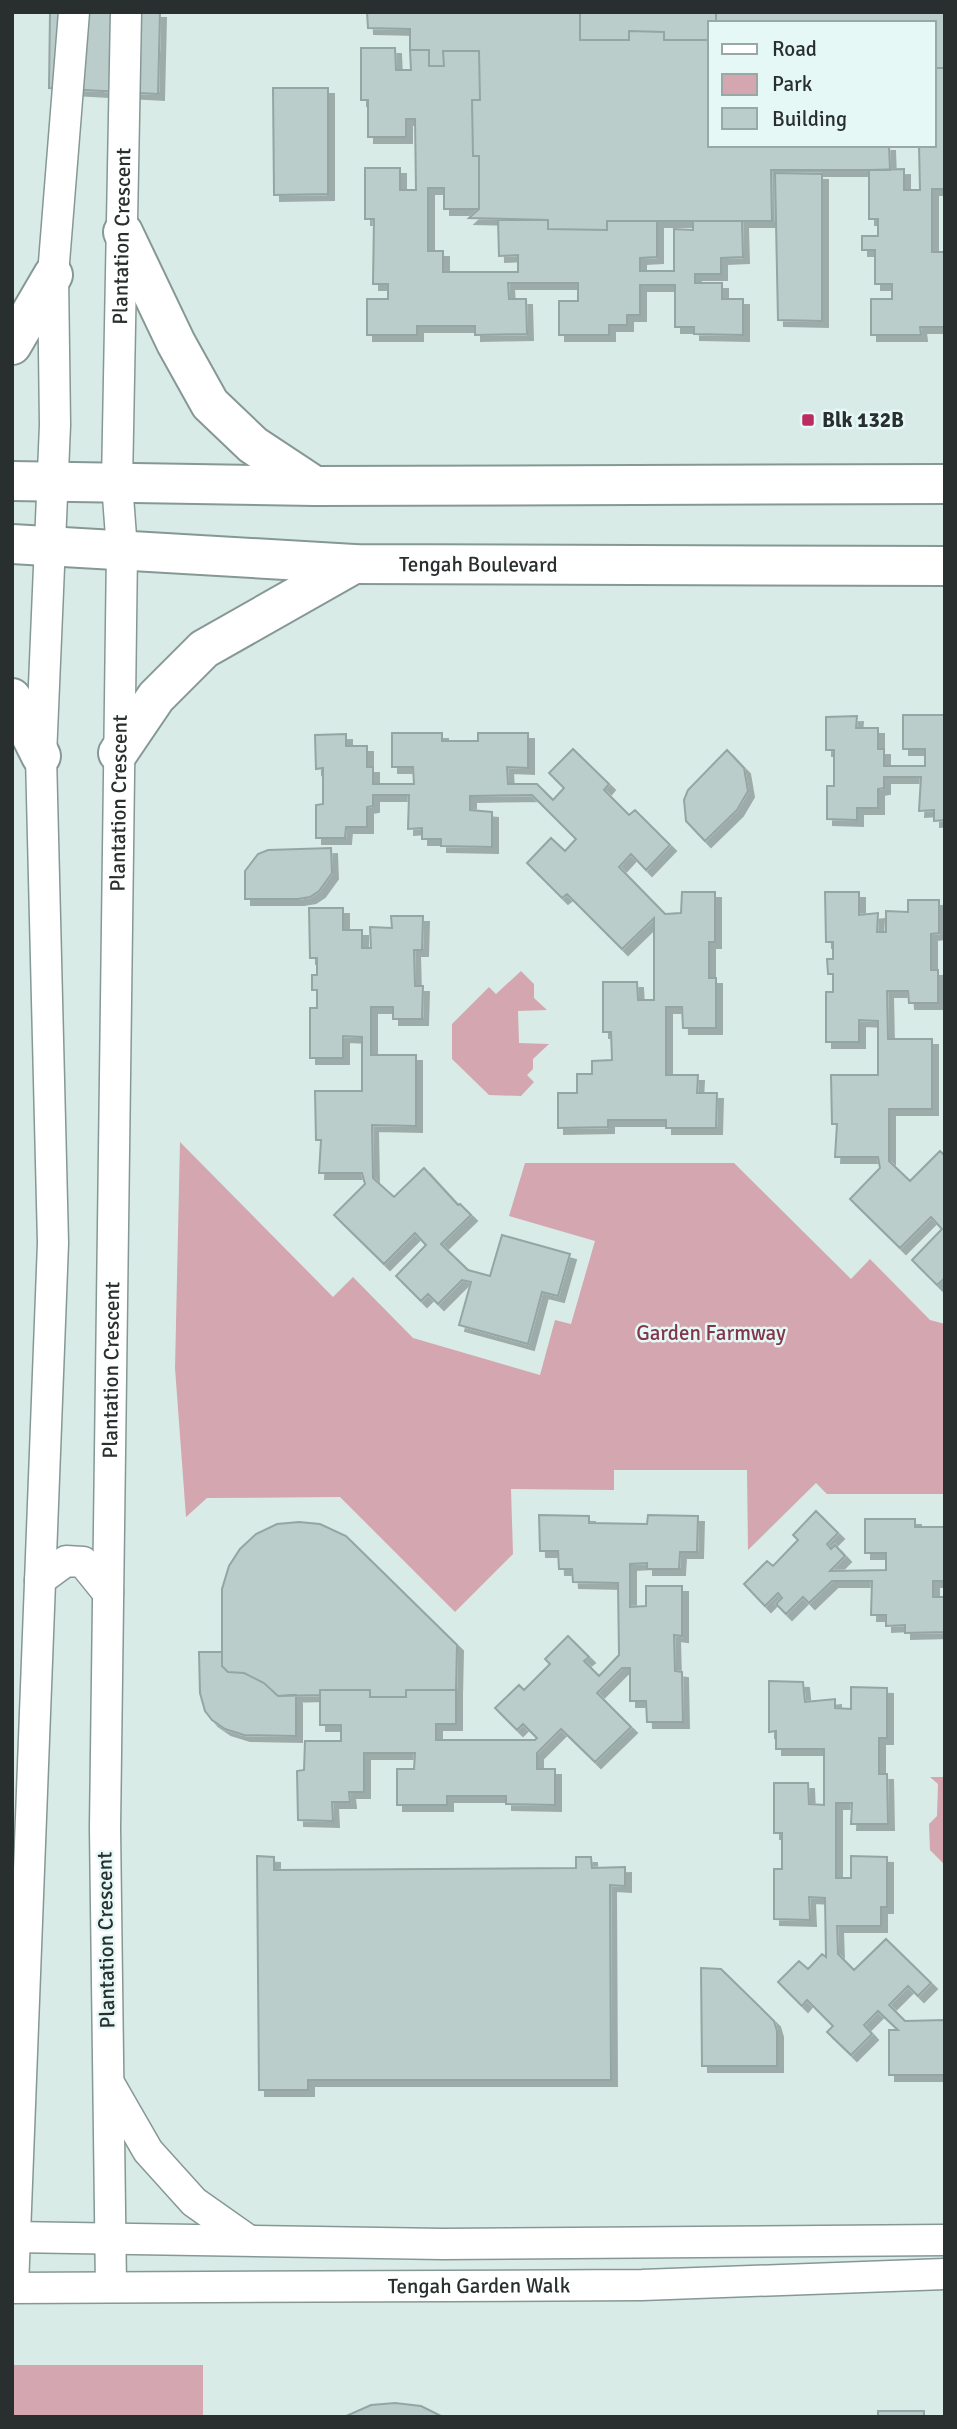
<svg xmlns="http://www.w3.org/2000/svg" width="957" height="2429" font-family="Signika,sans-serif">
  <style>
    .green { fill: #d4a6b0 }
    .building { fill: #bbcdca; stroke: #94a6a3; stroke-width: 2; filter: url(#shadow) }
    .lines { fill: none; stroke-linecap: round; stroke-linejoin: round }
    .minor-casing { stroke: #869895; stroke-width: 33 }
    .secondary-casing { stroke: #869895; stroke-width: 42 }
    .minor { stroke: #fff; stroke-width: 30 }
    .secondary { stroke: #fff; stroke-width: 38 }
    .poi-dot { fill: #bb2d60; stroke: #e5f8f5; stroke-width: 2.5 }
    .labels { text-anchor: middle; stroke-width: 5; stroke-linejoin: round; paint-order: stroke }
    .street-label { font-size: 21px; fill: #282f2e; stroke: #e5f8f5 }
    .poi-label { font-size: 21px; font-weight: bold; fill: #282f2e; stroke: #e5f8f5; text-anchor: start }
    .park-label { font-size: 21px; fill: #81364b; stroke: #e5f8f5 }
  </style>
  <defs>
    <filter id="shadow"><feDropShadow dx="6" dy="6" stdDeviation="0" flood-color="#0004"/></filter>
  </defs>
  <rect width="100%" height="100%" fill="#d8ebe7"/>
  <path class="green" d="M 521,971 L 534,984 L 534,998 L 547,1010 L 518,1011 L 519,1043 L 549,1044 L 533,1059 L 533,1069 L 527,1075 L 534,1082 L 521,1096 L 489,1095 L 452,1059 L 452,1024 L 489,987 L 496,994 Z
    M 180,1142 L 333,1297 L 353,1277 L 413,1338 L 540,1375 L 555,1320 L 571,1324 L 595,1241 L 509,1216 L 525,1163 L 734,1163 L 851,1279 L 870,1259 L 930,1320 L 945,1324 L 945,1494 L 827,1494 L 816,1483 L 748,1550 L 747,1470 L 614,1470 L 614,1490 L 511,1489 L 513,1554 L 455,1612 L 340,1497 L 207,1498 L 186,1517 L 175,1368 Z
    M 930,1777 L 945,1777 L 945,1865 L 930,1850 L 929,1824 L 937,1816 L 938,1784 Z
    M 12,2365 L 203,2365 L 203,2417 L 12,2417 Z"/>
  <path class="building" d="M 50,12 L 160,12 L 158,94 L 49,88 Z
    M 367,12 L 945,12 L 945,68 L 934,68 L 934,23 L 710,23 L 710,145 L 889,145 L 890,170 L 771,170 L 772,221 L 607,221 L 607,230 L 548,229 L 548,220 L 469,218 L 479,209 L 479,156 L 473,156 L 472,100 L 480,100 L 479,51 L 443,51 L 444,66 L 429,66 L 429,50 L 410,50 L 410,29 L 368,28 Z
    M 580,12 L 716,12 L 716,23 L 710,23 L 710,40 L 664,40 L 664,32 L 629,31 L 629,40 L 580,40 Z
    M 361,48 L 395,48 L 396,70 L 411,70 L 410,50 L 429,50 L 429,66 L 444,66 L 443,51 L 479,51 L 480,100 L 472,100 L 473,156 L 479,156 L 479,209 L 444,209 L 444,188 L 428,188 L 428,251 L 443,251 L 443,272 L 518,272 L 518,255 L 499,256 L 498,220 L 548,220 L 548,229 L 607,230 L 607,221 L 657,221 L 657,257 L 640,258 L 640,271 L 674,271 L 674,229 L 693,230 L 693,221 L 742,221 L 743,257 L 721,258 L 721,274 L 695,274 L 695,283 L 722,283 L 722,299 L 743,299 L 743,335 L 694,334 L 694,327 L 675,327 L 675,285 L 640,285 L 640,315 L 627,315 L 627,325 L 609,325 L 609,335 L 559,335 L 559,301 L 578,301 L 578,283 L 508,283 L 509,299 L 526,299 L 527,334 L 475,335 L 475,326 L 417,326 L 417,335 L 367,335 L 367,299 L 388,299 L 388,284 L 373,284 L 374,219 L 365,219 L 365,168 L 400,168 L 400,190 L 416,190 L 415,119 L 406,119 L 406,137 L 368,137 L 368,100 L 361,100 Z
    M 934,68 L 945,68 L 945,189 L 932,189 L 932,252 L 945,252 L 945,327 L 920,327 L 921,335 L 871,335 L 871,299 L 892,299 L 892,284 L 875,284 L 875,250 L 862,250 L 862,236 L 878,236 L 878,219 L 869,219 L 869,170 L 904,169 L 904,190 L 920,190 L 919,145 L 934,145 Z
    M 273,88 L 328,88 L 328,194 L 274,195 Z
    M 775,173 L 822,174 L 822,321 L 778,320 Z
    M 903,715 L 945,715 L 945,820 L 934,821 L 934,810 L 919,811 L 921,777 L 884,777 L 884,788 L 878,789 L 878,808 L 857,808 L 857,820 L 827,819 L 827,786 L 834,786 L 834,750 L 826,750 L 826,717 L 857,716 L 856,728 L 878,728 L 878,749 L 884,749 L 884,766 L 925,766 L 925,749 L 903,749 Z
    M 392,733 L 442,733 L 442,741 L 478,741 L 478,733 L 528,733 L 528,768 L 507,767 L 508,784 L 537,784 L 553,800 L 564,788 L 549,773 L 573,749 L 609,784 L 604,790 L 629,815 L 635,810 L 670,845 L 646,870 L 631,854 L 619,867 L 665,914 L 681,913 L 682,892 L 715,892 L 715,942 L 709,942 L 709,978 L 716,978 L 716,1028 L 683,1028 L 682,1007 L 666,1007 L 666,1075 L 698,1075 L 697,1093 L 717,1093 L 716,1128 L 666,1128 L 666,1120 L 608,1120 L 608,1127 L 558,1128 L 558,1093 L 577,1093 L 577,1074 L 592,1074 L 592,1061 L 612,1060 L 611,1032 L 603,1032 L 603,982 L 637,982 L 638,1000 L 654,1000 L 654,918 L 622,949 L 567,894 L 562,898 L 527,863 L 551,838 L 565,851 L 576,839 L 532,795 L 470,796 L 470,810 L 492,812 L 492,847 L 441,846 L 441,839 L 422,839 L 422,828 L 408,829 L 409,795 L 373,795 L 373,806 L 367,807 L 367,827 L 346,827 L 345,838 L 316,838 L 316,805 L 323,804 L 323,768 L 316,769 L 315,735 L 346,734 L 346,746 L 367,746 L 367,767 L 373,767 L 373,784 L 414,784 L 413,767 L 392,767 Z
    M 727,750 L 744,768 L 748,791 L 737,810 L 705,841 L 686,821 L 684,800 L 688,790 Z
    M 331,848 L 332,873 L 319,891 L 310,897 L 298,899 L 245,899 L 245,871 L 258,854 L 268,850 Z
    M 825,892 L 859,892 L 859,915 L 878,913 L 877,932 L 886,932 L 886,911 L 908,912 L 908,900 L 939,900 L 939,933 L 931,934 L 931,970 L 938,970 L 938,1003 L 909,1003 L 908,991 L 887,991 L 888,1039 L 932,1039 L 932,1109 L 889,1109 L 889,1161 L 910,1181 L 940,1151 L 945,1156 L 945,1278 L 937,1285 L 912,1260 L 942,1229 L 931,1217 L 900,1248 L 850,1199 L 880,1168 L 878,1157 L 835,1157 L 837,1124 L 832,1124 L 831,1075 L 878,1075 L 878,1021 L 859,1020 L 859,1042 L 826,1042 L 826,992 L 833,992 L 833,974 L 828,974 L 827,959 L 833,959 L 833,942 L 826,942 Z
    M 309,908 L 343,908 L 343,930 L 362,930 L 362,948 L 371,948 L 370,927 L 392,928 L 391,916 L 423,916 L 422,950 L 414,950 L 415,986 L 423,986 L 422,1019 L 393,1019 L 393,1007 L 371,1007 L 371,1055 L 416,1055 L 416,1126 L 372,1125 L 373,1178 L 394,1197 L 424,1168 L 458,1205 L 460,1204 L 471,1215 L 441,1244 L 468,1270 L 490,1276 L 502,1235 L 570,1254 L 558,1296 L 542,1292 L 528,1344 L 459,1325 L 471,1282 L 462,1280 L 438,1304 L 428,1294 L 421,1301 L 396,1276 L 426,1245 L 415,1233 L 384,1264 L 334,1215 L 365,1184 L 362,1173 L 319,1173 L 321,1140 L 316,1140 L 315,1091 L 362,1091 L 362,1037 L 343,1036 L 343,1058 L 310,1058 L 310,1008 L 317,1008 L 317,990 L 312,990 L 312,975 L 317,975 L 317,958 L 310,958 Z
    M 816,1511 L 838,1533 L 827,1544 L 831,1549 L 835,1545 L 845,1556 L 830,1571 L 886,1570 L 886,1553 L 865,1553 L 865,1519 L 915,1519 L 915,1527 L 945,1527 L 945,1581 L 933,1581 L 933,1597 L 945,1597 L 945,1632 L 905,1633 L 905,1625 L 886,1626 L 886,1615 L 871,1615 L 872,1581 L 832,1581 L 809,1603 L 803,1597 L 786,1614 L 776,1604 L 782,1598 L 778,1593 L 765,1606 L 744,1584 L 767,1561 L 773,1566 L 798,1540 L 793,1535 Z
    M 539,1515 L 589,1516 L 589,1523 L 647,1524 L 648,1515 L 698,1516 L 697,1552 L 680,1552 L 679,1569 L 647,1569 L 647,1563 L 630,1564 L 630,1607 L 646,1606 L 646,1586 L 682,1586 L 682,1636 L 674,1635 L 675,1671 L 682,1672 L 683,1722 L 647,1722 L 646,1701 L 630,1701 L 630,1668 L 622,1668 L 597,1693 L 631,1727 L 595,1762 L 561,1729 L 537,1753 L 537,1769 L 555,1769 L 555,1805 L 506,1804 L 506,1796 L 447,1796 L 447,1805 L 397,1805 L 397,1769 L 414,1769 L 415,1753 L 364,1753 L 364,1792 L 349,1792 L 350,1802 L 332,1802 L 333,1821 L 298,1820 L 297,1771 L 304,1770 L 305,1741 L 341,1741 L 341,1725 L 320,1725 L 320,1690 L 370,1690 L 370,1697 L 406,1697 L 406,1690 L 456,1690 L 456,1724 L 436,1724 L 436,1740 L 535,1740 L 537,1738 L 523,1724 L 517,1730 L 495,1708 L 519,1685 L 524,1690 L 550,1664 L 545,1659 L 568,1636 L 589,1657 L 584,1661 L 599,1676 L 619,1655 L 618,1583 L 573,1582 L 572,1569 L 559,1569 L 558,1551 L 540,1551 Z
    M 299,1522 L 320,1524 L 346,1536 L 457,1645 L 456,1690 L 406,1690 L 406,1697 L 370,1697 L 370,1690 L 320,1690 L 320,1695 L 278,1696 L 264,1683 L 244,1673 L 228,1672 L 222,1666 L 222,1589 L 229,1566 L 240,1549 L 256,1534 L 277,1524 Z
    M 199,1652 L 222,1652 L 222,1666 L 228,1672 L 244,1673 L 264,1683 L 278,1696 L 296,1695 L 296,1736 L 244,1735 L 225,1729 L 212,1720 L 205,1711 L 200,1693 Z
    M 769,1681 L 803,1682 L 805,1702 L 835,1699 L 835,1708 L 851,1709 L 851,1687 L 887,1688 L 887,1738 L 879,1738 L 879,1774 L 887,1774 L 888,1824 L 851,1824 L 852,1803 L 836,1803 L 836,1878 L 851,1878 L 851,1856 L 887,1857 L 887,1907 L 881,1907 L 881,1926 L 837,1926 L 838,1954 L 854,1970 L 886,1939 L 931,1983 L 918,1996 L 908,1986 L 889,2005 L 905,2021 L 945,2020 L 945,2075 L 889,2075 L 889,2030 L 898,2030 L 878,2011 L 864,2025 L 872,2034 L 851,2055 L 827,2032 L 833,2026 L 807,2000 L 802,2006 L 778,1982 L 799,1961 L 808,1969 L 822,1954 L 826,1957 L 825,1898 L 809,1897 L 810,1920 L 774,1919 L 774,1869 L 782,1869 L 782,1833 L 774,1833 L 774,1783 L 808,1783 L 809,1804 L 824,1805 L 824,1749 L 776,1749 L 776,1731 L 769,1732 Z
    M 257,1856 L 274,1857 L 274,1870 L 576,1868 L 576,1857 L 591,1857 L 592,1868 L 625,1867 L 625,1886 L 610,1885 L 611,2080 L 308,2080 L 308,2090 L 259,2090 Z
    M 701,1968 L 721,1969 L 774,2021 L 777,2031 L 777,2066 L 702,2066 Z
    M 395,2403 L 421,2406 L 443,2417 L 344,2417 L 371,2405 Z
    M 878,2411 L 924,2411 L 924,2417 L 878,2417 Z"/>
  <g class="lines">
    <g class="minor-casing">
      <g id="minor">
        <path d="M 40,1580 L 66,1561 L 83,1562 L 108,1593"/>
        <path d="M 110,2085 L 148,2151 L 194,2202 L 248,2240"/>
        <path d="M 12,2237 L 443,2244 L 945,2240"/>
        <path d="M 13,2287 L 53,1243 L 41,756 L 55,425 L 53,275 L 74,12"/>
        <path id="s1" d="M 111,2287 L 105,1828 L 122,550 L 117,483 L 126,12"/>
        <path id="s2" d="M 12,2288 L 642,2285 L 945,2274"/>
      </g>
    </g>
    <g class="secondary-casing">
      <g id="secondary">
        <path d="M 123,232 L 176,343 L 210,404 L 253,445 L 315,486"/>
        <path d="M 12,345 L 53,275"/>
        <path d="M 12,481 L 315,486 L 945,484"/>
        <path id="s3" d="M 12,544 L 354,564 L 945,566"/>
        <path d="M 12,698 L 41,756"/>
        <path d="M 118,753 L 156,697 L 204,649 L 354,564"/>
      </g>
    </g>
    <use href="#minor" class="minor"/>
    <use href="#secondary" class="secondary"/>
  </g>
  <rect class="poi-dot" x="801" y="413" width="14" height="14" rx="3.5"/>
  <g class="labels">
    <g class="street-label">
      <text dy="7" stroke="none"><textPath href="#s1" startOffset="2051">Plantation Crescent</textPath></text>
      <text dy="7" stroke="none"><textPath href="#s3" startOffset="467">Tengah Boulevard</textPath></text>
      <text dy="7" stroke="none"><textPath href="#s1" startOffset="1484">Plantation Crescent</textPath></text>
      <text dy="7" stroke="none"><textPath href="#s1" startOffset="917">Plantation Crescent</textPath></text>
      <text transform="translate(106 1940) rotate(-91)" y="7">Plantation Crescent</text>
      <text dy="7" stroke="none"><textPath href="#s2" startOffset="467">Tengah Garden Walk</textPath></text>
    </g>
    <g class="poi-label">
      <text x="822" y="427">Blk 132B</text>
    </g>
    <g class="park-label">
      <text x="711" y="1340">Garden Farmway</text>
    </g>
  </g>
  <rect width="957" height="2429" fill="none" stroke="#282f2e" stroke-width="28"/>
  <rect x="708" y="21" width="228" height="126" fill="#e5f8f5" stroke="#99a8a5" stroke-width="2"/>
  <rect x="722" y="44" width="35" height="10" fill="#ffffff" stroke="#99a8a5" stroke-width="2"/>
  <text x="772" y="56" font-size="21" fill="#282f2e">Road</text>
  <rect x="722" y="74" width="35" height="21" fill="#d4a6b0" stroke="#99a8a5" stroke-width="2"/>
  <text x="772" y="91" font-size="21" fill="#282f2e">Park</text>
  <rect x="722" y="108" width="35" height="21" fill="#bbcdca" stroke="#99a8a5" stroke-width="2"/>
  <text x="772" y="126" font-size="21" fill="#282f2e">Building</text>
</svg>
